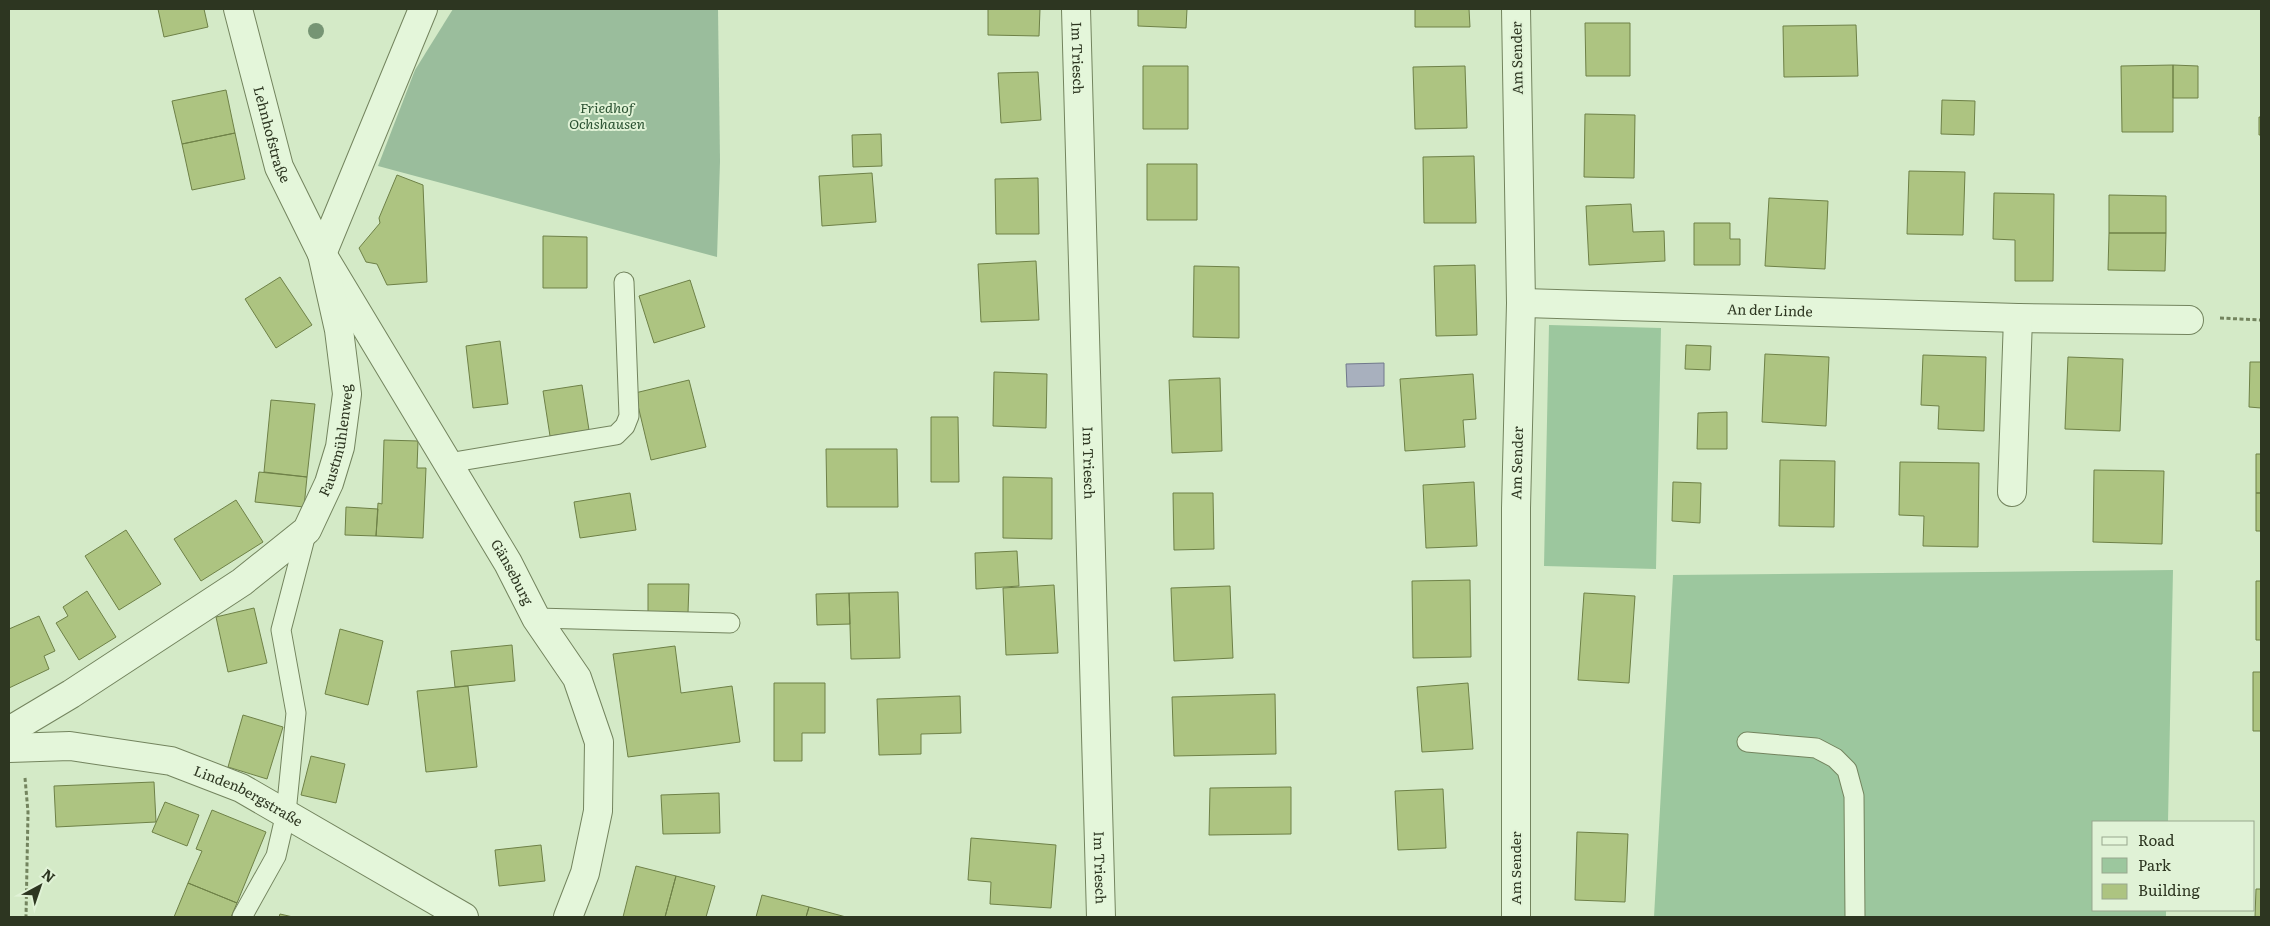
<svg xmlns="http://www.w3.org/2000/svg" width="2270" height="926" viewBox="0 0 2270 926" font-family="Literata,serif">
<style>
.green{fill:#9cc79e}
.cemetery{fill:#9abd9c}
.water{fill:#a8b0be;stroke:#70788c}
.building{fill:#adc481;stroke:#6e8147}
.lines{fill:none;stroke-linecap:round;stroke-linejoin:round}
.service-casing{stroke:#73845e;stroke-width:21}
.minor-casing{stroke:#73845e;stroke-width:30}
.path{stroke:#73845e;stroke-width:3;stroke-dasharray:4 2.5;stroke-linecap:butt}
.service{stroke:#e4f6da;stroke-width:19}
.minor{stroke:#e4f6da;stroke-width:28}
.tree{fill:#769574}
.labels{text-anchor:middle;stroke-width:4;stroke-linejoin:round;paint-order:stroke}
.street-label{font-size:14px;fill:#2d3621;stroke:#e0f2d6}
.park-label{font-size:14px;font-style:italic;fill:#295030;stroke:#e0f2d6}
</style>
<rect width="100%" height="100%" fill="#d4eac7"/>
<path class="green" d="M1549,325L1661,328L1656,569L1544,566Z
M2173,570L2168,822H2094V910H2166V917H1654L1673,575Z"/>
<path class="cemetery" d="M453,9H718L720,161L717,257L378,166L415,70Z"/>
<path class="water" d="M1384,363V386L1347,387L1346,364Z"/>
<path class="building" d="M158,9H204L208,27L164,37Z
M988,9H1040L1039,36L988,35Z
M1138,9H1187L1186,28L1138,26Z
M1415,9H1469L1470,27H1415Z
M1585,23H1630V76H1586Z
M1856,25L1858,76L1784,77L1783,26Z
M2173,65V132H2122L2121,66Z
M2173,65L2198,66V98H2173Z
M1143,66H1188V129H1143Z
M1465,66L1467,128L1415,129L1413,67Z
M1038,72L1041,120L1001,123L998,73Z
M226,90L235,133L182,144L172,101Z
M1942,100L1975,101L1974,135L1941,134Z
M1585,114L1635,115L1634,178L1584,177Z
M2259,117H2261V135H2259Z
M235,133L245,179L192,190L182,144Z
M881,134L882,166L853,167L852,135Z
M1474,156L1476,223H1424L1423,157Z
M1147,164H1197V220H1147Z
M1909,171L1965,172L1963,235L1907,234Z
M872,173L876,222L822,226L819,176Z
M397,175L423,185L427,282L387,285L377,264L366,262L359,248L380,223L379,218Z
M1038,178L1039,234H996L995,179Z
M1994,193L2054,194L2053,281H2015V240L1993,239Z
M2109,195L2166,196V233H2109Z
M1769,198L1828,201L1825,269L1765,266Z
M1631,204L1633,232L1664,231L1665,261L1589,265L1586,206Z
M1694,223H1730V239H1740V265H1694Z
M2109,233H2166L2165,271L2108,270Z
M543,236L587,237V288H543Z
M1036,261L1039,320L981,322L978,264Z
M1475,265L1477,335L1436,336L1434,266Z
M1194,266L1239,267V338L1193,337Z
M280,277L312,325L276,348L245,299Z
M690,280L705,327L654,343L639,296Z
M500,341L508,404L473,408L466,346Z
M1686,345L1711,346L1710,370L1685,369Z
M1765,354L1829,357L1826,426L1762,422Z
M1923,355L1986,357L1984,431L1938,429L1939,406L1921,405Z
M2068,357L2123,359L2120,431L2065,429Z
M2250,362H2261V408L2249,407Z
M994,372L1047,374L1046,428L993,426Z
M1473,374L1476,419L1463,420L1465,447L1405,451L1400,379Z
M1220,378L1222,451L1172,453L1169,380Z
M689,380L706,447L651,460L635,393Z
M582,385L589,430L550,436L543,391Z
M271,400L315,404L307,477L264,472Z
M1727,412V449H1697L1698,413Z
M931,417H958L959,482H931Z
M384,440L418,441L417,468H426L423,538L376,536L378,503L382,504Z
M826,449H897L898,507H827Z
M2256,454H2261V493H2256Z
M1780,460L1835,461L1834,527L1779,526Z
M1900,462L1979,463L1978,547L1923,546L1924,516L1899,515Z
M2094,470L2164,471L2162,544L2093,542Z
M259,472L307,477L304,507L255,502Z
M1003,477L1052,478V539L1003,538Z
M1474,482L1477,546L1426,548L1423,485Z
M1673,482L1701,483L1700,523L1672,521Z
M630,493L636,530L580,538L574,502Z
M1173,493H1213L1214,549L1174,550Z
M2256,493H2261V531H2256Z
M236,500L263,542L201,581L174,539Z
M346,507L378,509L376,536L345,535Z
M126,530L161,584L119,610L85,556Z
M1017,551L1019,586L976,589L975,553Z
M1470,580L1471,657L1413,658L1412,581Z
M2256,581H2261V640H2256Z
M648,584H689L688,613H648Z
M1054,585L1058,653L1006,655L1003,588Z
M1230,586L1233,658L1174,661L1171,588Z
M87,591L116,637L79,660L56,623L68,616L63,607Z
M898,592L900,658L851,659L849,593Z
M849,593L850,624L817,625L816,594Z
M1584,593L1635,596L1629,683L1578,680Z
M254,608L267,663L228,672L216,617Z
M39,616L55,651L44,656L49,669L9,688V629Z
M340,629L383,641L368,705L325,694Z
M512,645L515,681L455,687L451,651Z
M675,646L681,693L732,686L740,742L628,757L613,654Z
M2253,672H2261V731H2253Z
M774,683H825V733H802V761H774Z
M1468,683L1473,749L1422,752L1417,687Z
M468,686L477,767L426,772L417,691Z
M1275,694L1276,754L1174,756L1172,697Z
M960,696L961,733L921,734V754L879,755L877,699Z
M243,715L283,727L267,779L228,767Z
M311,756L345,764L336,803L301,795Z
M154,782L156,822L56,827L54,786Z
M1291,787V834L1209,835L1210,788Z
M1443,789L1446,848L1398,850L1395,791Z
M719,793L720,833L663,834L661,795Z
M165,802L199,815L187,846L152,832Z
M212,810L266,832L237,903L188,883L202,851L196,849Z
M1577,832L1628,834L1625,902L1575,900Z
M971,838L1056,845L1051,908L990,904L991,882L968,880Z
M541,845L545,881L499,886L495,850Z
M636,866L676,876L665,917H623Z
M676,876L715,886L706,917H665Z
M188,883L237,903L231,917H174Z
M2256,889H2261V917H2255Z
M762,895L809,907L806,917H756Z
M809,907L846,917H806Z
M280,914L293,917H279Z"/>
<g class="lines">
<g class="service-casing">
<path id="service" d="M448,463L616,435L625,426L629,416L624,282
M536,618L730,623
M1747,742L1816,748L1835,758L1847,770L1854,796L1855,917
M242,917L276,856L286,813L296,713L281,630L307,530"/>
</g>
<g class="minor-casing">
<g id="minor">
<path id="s1" d="M238,9L279,167L322,254L508,563L536,618L577,678L599,742L598,811L585,873L568,917"/>
<path id="s2" d="M1076,9L1101,917"/>
<path id="s3" d="M1521,303L2018,318L2189,320"/>
<path d="M2012,492L2018,318"/>
<path id="s4" d="M9,731L71,694L242,582L307,530L329,483L340,447L347,394L339,330L322,254L423,9"/>
<path id="s5" d="M9,748L70,746L171,761L241,788L464,917"/>
<path id="s6" d="M1516,917V508L1521,303L1516,9"/>
</g>
</g>
<path class="path" d="M2220,318L2261,320
M25,778L28,812L26,917"/>
<use href="#service" class="service"/>
<use href="#minor" class="minor"/>
</g>
<circle class="tree" cx="316" cy="31" r="8"/>
<g class="labels">
<g class="street-label">
<text dy="5" stroke="none"><textPath href="#s2" startOffset="49">Im Triesch</textPath></text>
<text transform="translate(1517 58) rotate(-91)" y="5">Am Sender</text>
<text dy="5" stroke="none"><textPath href="#s1" startOffset="130">Lehnhofstraße</textPath></text>
<text dy="5" stroke="none"><textPath href="#s3" startOffset="249">An der Linde</textPath></text>
<text dy="5" stroke="none"><textPath href="#s4" startOffset="455">Faustmühlenweg</textPath></text>
<text dy="5" stroke="none"><textPath href="#s2" startOffset="454">Im Triesch</textPath></text>
<text dy="5" stroke="none"><textPath href="#s6" startOffset="454">Am Sender</textPath></text>
<text dy="5" stroke="none"><textPath href="#s1" startOffset="631">Gänseburg</textPath></text>
<text dy="5" stroke="none"><textPath href="#s5" startOffset="248">Lindenbergstraße</textPath></text>
<text dy="5" stroke="none"><textPath href="#s2" startOffset="859">Im Triesch</textPath></text>
<text transform="translate(1516 868) rotate(-90)" y="5">Am Sender</text>
</g>
<g class="park-label">
<text x="607" y="113">Friedhof<tspan x="607" dy="16">Ochshausen</tspan></text>
</g>
</g>
<rect width="2270" height="926" fill="none" stroke="#2d3621" stroke-width="20"/>
<rect x="2092" y="821" width="162" height="90" fill="#e0f2d6" stroke="#98a78e"/>
<rect x="2102" y="837" width="25" height="8" fill="#e4f6da" stroke="#98a78e"/>
<text x="2138" y="846" font-size="15" fill="#2d3621">Road</text>
<rect x="2102" y="858" width="25" height="15" fill="#9cc79e" stroke="#98a78e"/>
<text x="2138" y="871" font-size="15" fill="#2d3621">Park</text>
<rect x="2102" y="884" width="25" height="15" fill="#adc481" stroke="#98a78e"/>
<text x="2138" y="896" font-size="15" fill="#2d3621">Building</text>
<g transform="translate(40 886) rotate(40)" stroke="#e0f2d6" stroke-width="4" paint-order="stroke">
<path d="M0-4L9 19L0 12L-9 19Z" fill="#2d3621"/>
<text y="-8" font-size="14" font-weight="bold" text-anchor="middle" fill="#2d3621">N</text>
</g>
</svg>
